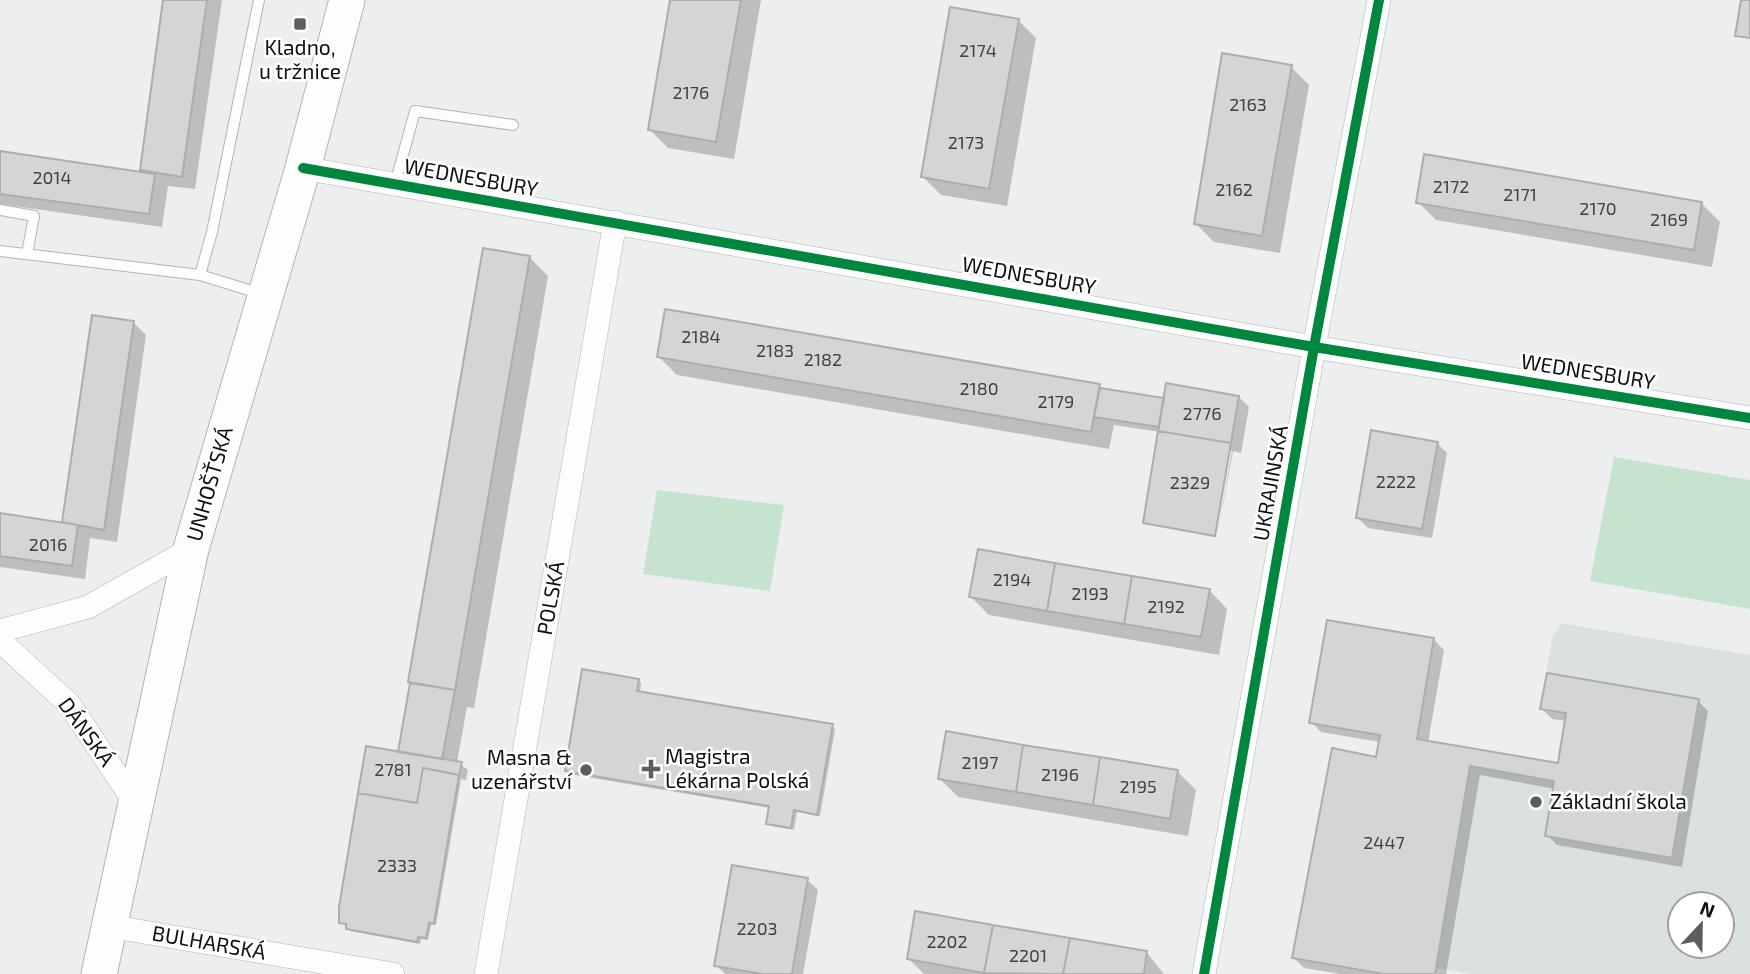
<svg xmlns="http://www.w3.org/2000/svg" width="1750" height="974" viewBox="0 0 1750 974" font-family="'Exo 2',sans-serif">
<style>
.built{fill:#dbe2dd;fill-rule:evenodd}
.green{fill:#c6e3cf}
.shadow{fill:#0003}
.building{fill:#d4d6d5;stroke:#acaead;stroke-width:2}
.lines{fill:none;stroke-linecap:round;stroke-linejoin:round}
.service-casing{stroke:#b2b4b3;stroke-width:12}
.minor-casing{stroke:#b2b4b3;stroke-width:24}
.primary-casing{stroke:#b2b4b3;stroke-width:37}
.service{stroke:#fcfdfc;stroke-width:10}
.minor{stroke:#fcfdfc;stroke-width:23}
.primary{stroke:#fcfdfc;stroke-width:35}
.cycleway-casing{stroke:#fff;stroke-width:15}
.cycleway{stroke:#00873e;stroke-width:10}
.poi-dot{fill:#5c5e5d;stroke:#fff;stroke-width:2.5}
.labels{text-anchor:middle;stroke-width:5;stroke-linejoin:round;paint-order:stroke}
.number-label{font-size:18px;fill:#404240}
.poi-label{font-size:21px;fill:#0e100f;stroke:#fff;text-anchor:start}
.street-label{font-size:21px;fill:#0e100f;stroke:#fff}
</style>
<rect width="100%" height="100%" fill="#edefee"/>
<path class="built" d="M1327,620L1434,638L1418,739L1557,763L1566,713L1540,709L1552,639L1561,623L1750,655V974H1471L1436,968L1384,974L1292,958L1332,748L1376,756L1380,735L1309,723ZM1680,904H1722V946H1680Z"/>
<path class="green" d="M1614,457L1750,480V609L1590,581Z
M657,490L784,505L770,591L643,574Z"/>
<path class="shadow" d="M165,0H222L195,189L168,186L162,227L0,204V152L141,172Z
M671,0H761L734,159L668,148L649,129Z
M1018,20L1036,38L1007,206L941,195L923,177Z
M1291,67L1309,85L1280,253L1214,242L1195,223Z
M1418,202L1702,204L1720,222L1712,267L1436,220Z
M530,258L548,276L474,708L467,707L457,762L468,770L466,780L461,779L436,925H431L428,940L421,939L420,944L350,931L341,922L400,753L410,682Z
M93,317L133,322L146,335L117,542L90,538L85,579L0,567V515L64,524Z
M659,357L1099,385L1105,391L1163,400L1239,397L1249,407L1241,453L1233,451L1217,538L1232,451H1228L1213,537L1145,522L1160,432L1114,425L1109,449L677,375Z
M1437,443L1447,453L1432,538L1368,528L1358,518Z
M1209,590L1227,609L1219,655L989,615L971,597Z
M1434,640L1444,650L1428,743L1559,765L1567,721L1552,719L1542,709L1698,701L1708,711L1682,867L1557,845L1547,835L1555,789L1480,775L1446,974H1340L1304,968L1294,958L1378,759L1380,742L1321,732L1311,722Z
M638,681L641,683L640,693L832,726L835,729L820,816L797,812L794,830L771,826L768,823L770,808L569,774L566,771Z
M1178,772L1196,790L1188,836L958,797L940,779Z
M807,880L818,890L803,974H725L716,965Z
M1147,953L1164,974H924L909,959Z"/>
<path class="building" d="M163,0H207L182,177L140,170Z
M670,0H741L716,142L648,130Z
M1741,0H1750V38L1735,36Z
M950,7L1019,19L989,189L921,177Z
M1222,53L1292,65L1262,236L1194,224Z
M0,151L155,174L149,214L0,194Z
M1424,154L1702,202L1694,250L1416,203Z
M483,248L530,256L455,690L408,682Z
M665,309L1100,384L1091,432L657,357Z
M92,315L134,321L104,530L62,522Z
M1166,383L1239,396L1231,443L1158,431Z
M1100,388L1164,398L1159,427L1094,417Z
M1371,430L1438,442L1422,529L1356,518Z
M1158,431L1231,443L1215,536L1143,523Z
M0,513L78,525L72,566L0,556Z
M978,549L1055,563L1047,611L969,597Z
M1055,563L1132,576L1124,624L1047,611Z
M1132,576L1210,589L1201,637L1124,624Z
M1327,620L1434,638L1417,739L1558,763L1566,713L1540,709L1547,673L1699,699L1672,858L1545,836L1554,781L1470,766L1435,974H1384L1292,958L1332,748L1376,757L1380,735L1309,723Z
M582,669L639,679L637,691L833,724L817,815L794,810L791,828L766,824L769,806L565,771Z
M410,683L455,690L442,759L398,752Z
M946,731L1023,745L1016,792L938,779Z
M1023,745L1100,757L1093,805L1016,792Z
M366,746L462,762L459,775L423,768L417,803L358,793Z
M1100,757L1178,770L1170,819L1093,805Z
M423,768L459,775L434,923H429L426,938L418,937L417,942L346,929V924L339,923V907L358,793L417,803Z
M732,865L808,878L792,974H763L714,966Z
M915,911L993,925L984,973L907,959Z
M993,925L1070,938L1063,974L984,973Z
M1070,938L1147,951L1144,974H1063Z"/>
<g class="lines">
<g class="service-casing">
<path id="service" d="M395,184L415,111L513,125
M0,210L34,216L27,254
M0,251L200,275L262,294
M200,275L212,232L259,0"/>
</g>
<g class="minor-casing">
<path id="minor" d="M303,168L1314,347L1750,418
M0,631L88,607L191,549
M0,641L69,704L134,801
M108,926L393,974
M486,974L615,222
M1204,974L1314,347L1379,0"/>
</g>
<g class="primary-casing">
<path id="primary" d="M99,974L191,549L303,168L347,0"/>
</g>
<use href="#service" class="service"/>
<use href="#minor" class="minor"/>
<use href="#primary" class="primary"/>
<g class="cycleway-casing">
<path id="cycleway" d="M303,168L1314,347L1750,418
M1204,974L1314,347L1379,0"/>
</g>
<use href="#cycleway" class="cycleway"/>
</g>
<g class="poi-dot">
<rect x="293" y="17" width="14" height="14" rx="3.5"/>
<path d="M647.5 758.5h7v7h7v7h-7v7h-7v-7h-7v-7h7z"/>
<circle cx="586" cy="770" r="7"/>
<circle cx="1536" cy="802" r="7"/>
</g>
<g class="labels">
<g class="number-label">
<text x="978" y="57">2174</text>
<text x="691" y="99">2176</text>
<text x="1248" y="111">2163</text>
<text x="966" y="149">2173</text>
<text x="52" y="184">2014</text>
<text x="1451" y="193">2172</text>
<text x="1234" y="196">2162</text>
<text x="1520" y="201">2171</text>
<text x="1598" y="215">2170</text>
<text x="1669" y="226">2169</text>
<text x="701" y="343">2184</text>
<text x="775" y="357">2183</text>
<text x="823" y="366">2182</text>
<text x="979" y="395">2180</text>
<text x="1056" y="408">2179</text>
<text x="1202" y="420">2776</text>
<text x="1396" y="488">2222</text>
<text x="1190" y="489">2329</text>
<text x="48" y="551">2016</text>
<text x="1012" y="586">2194</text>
<text x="1090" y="600">2193</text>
<text x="1166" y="613">2192</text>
<text x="980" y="769">2197</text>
<text x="393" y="776">2781</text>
<text x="1060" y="781">2196</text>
<text x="1138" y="793">2195</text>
<text x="1384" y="849">2447</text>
<text x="397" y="872">2333</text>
<text x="757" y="935">2203</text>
<text x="947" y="948">2202</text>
<text x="1028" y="962">2201</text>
</g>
<g class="poi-label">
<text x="300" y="55" text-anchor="middle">Kladno,<tspan x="300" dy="24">u tržnice</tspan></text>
<text x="665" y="764">Magistra<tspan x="665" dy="24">Lékárna Polská</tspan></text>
<text x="572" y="765" text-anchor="end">Masna &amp;<tspan x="572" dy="24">uzenářství</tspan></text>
<text x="1550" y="809">Základní škola</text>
</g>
<g class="street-label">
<text transform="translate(471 178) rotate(10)" y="7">WEDNESBURY</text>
<text transform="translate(1029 276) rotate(10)" y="7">WEDNESBURY</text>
<text transform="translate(1588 372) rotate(9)" y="7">WEDNESBURY</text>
<text transform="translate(1271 483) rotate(-80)" y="7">UKRAJINSKÁ</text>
<text transform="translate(210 484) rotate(-74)" y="7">UNHOŠŤSKÁ</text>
<text transform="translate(551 598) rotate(-80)" y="7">POLSKÁ</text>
<text transform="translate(86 732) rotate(54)" y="7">DÁNSKÁ</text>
<text transform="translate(209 943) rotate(10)" y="7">BULHARSKÁ</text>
</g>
</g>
<g transform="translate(1701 925) rotate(22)"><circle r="33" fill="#ffffff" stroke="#9f9f9f" stroke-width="2"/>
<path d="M0-5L12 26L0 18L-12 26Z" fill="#5c5e5d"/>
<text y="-10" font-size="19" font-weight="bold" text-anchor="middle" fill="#0e100f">N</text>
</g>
</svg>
